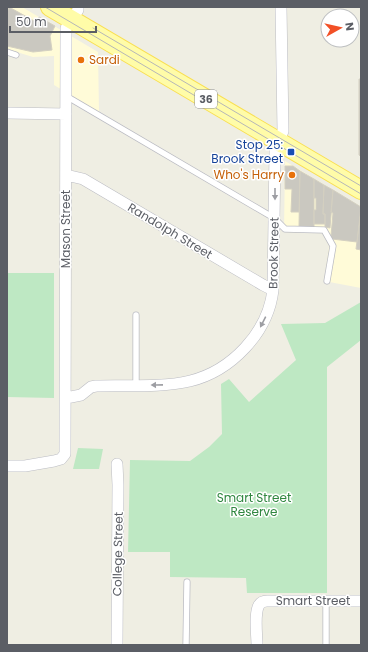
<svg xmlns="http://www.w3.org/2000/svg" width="368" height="652" viewBox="0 0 368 652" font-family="Poppins,sans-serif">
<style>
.commercial{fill:#fffbd8}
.green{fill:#bee8c3}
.building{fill:#cac8c0;stroke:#d4d0c1}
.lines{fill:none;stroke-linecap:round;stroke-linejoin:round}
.lane-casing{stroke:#bbbcc3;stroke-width:7}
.street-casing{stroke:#bbbcc3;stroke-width:12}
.primary-casing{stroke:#f9df52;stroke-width:20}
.lane{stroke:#fff;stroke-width:5.5}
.street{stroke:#fff;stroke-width:11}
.primary{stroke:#fffca8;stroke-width:18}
.tram{stroke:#b6b7b8;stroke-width:1}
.oneway{fill:#9d9ea3}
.food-dot{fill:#e8710a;stroke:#fff;stroke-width:1.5}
.transit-dot{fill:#1a4fb4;stroke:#fff;stroke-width:1.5}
.labels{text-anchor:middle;stroke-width:3;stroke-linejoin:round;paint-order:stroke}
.shield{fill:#fff;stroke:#8c8e93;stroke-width:1}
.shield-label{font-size:11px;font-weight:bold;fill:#5b5e65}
.food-label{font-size:12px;fill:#c56008;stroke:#fff;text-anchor:start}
.transit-label{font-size:12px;fill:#164399;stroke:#fff;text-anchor:end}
.street-label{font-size:12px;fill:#5b5e65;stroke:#fff}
.park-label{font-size:12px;fill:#308740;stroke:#fff}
</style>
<rect width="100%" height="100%" fill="#efeee3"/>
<path class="commercial" d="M7,7H22L98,52L99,112L54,85V56L33,57L7,49Z
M285,161L361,207V288L324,281L329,246L322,233L284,232Z"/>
<path class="green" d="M7,273H54V398L7,397Z
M361,302V340L327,367V593H247L246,578L170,577V552H128L130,460L190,461L209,447L222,434L221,384L229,379L249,402L296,360L281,324L325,323Z
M78,448L103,449L99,469H73Z"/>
<path class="building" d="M9,7L36,22L39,17L55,26L50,36L52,50L33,52L7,46V13Z
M359,79H361V157L359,155Z
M285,166H293L300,171L299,212H291L292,189H285Z
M300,171L314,179V227H299Z
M314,179L324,185L323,214H325V224H314V210H316V198H314Z
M324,185L333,190L330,228L325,227V214H323Z
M333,190L361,207L357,242L332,239L331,236L333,213L331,212Z
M361,211V250L356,249Z"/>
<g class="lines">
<g class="lane-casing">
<path id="lane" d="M7,52L16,55
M66,96L274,218L285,229L324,230L333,246L327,281
M136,315V385
M186,645L187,582
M326,645V601"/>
</g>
<g class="street-casing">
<path id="street" d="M7,113L66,114
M66,175L83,179L263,285L273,290
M66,398L81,395L91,387L96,386C125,385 161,388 190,381C231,371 268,333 273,290L275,152L283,131L281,7
M117,464L118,485L117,645
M7,466H25L54,461L61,459L65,454L66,28L78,10V7
M257,645C257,636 254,613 259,605C261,602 264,601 267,601H361"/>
</g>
<g class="primary-casing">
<path id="primary" d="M50,7L361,190"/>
</g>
<use href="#lane" class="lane"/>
<use href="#street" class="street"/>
<use href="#primary" class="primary"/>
<path class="tram" d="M45,7L361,194
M93,28L361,186"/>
</g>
<defs><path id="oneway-solid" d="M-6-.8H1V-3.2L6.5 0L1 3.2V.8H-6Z"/></defs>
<g class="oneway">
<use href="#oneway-solid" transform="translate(275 194) rotate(90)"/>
<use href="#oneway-solid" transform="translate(263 322) rotate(117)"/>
<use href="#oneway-solid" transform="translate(157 385) rotate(179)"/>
</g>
<g class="food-dot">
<circle cx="81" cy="60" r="4"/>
<circle cx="292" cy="175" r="4"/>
</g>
<rect class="transit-dot" x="287" y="148" width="8" height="8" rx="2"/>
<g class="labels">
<rect class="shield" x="195" y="90" width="22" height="18" rx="3"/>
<g class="shield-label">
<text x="206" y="103">36</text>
</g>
<g class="food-label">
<text x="89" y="64">Sardi</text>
<text x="284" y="179" text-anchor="end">Who's Harry</text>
</g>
<g class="transit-label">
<text x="283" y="149">Stop 25:<tspan x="283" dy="14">Brook Street</tspan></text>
</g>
<g class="street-label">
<text transform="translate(66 229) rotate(-90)" y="4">Mason Street</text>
<text transform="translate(170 231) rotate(31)" y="4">Randolph Street</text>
<text transform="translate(274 253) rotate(-89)" y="4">Brook Street</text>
<text transform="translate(118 554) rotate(-89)" y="4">College Street</text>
<text x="313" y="605">Smart Street</text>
</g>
<g class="park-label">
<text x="254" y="502">Smart Street<tspan x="254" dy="14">Reserve</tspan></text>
</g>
</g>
<rect width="368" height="652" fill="none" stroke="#5b5e65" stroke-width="16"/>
<g transform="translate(340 28) rotate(82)"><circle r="19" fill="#ffffff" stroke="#bdbfc1"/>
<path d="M0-3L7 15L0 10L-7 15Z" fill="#f25026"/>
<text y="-6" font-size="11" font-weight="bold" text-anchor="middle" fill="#5b5e65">N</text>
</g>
<path d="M10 26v6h86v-6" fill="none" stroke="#5b5e65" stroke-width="2"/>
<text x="16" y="26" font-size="12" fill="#5b5e65" stroke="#ffffff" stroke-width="3" paint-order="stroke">50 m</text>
</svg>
